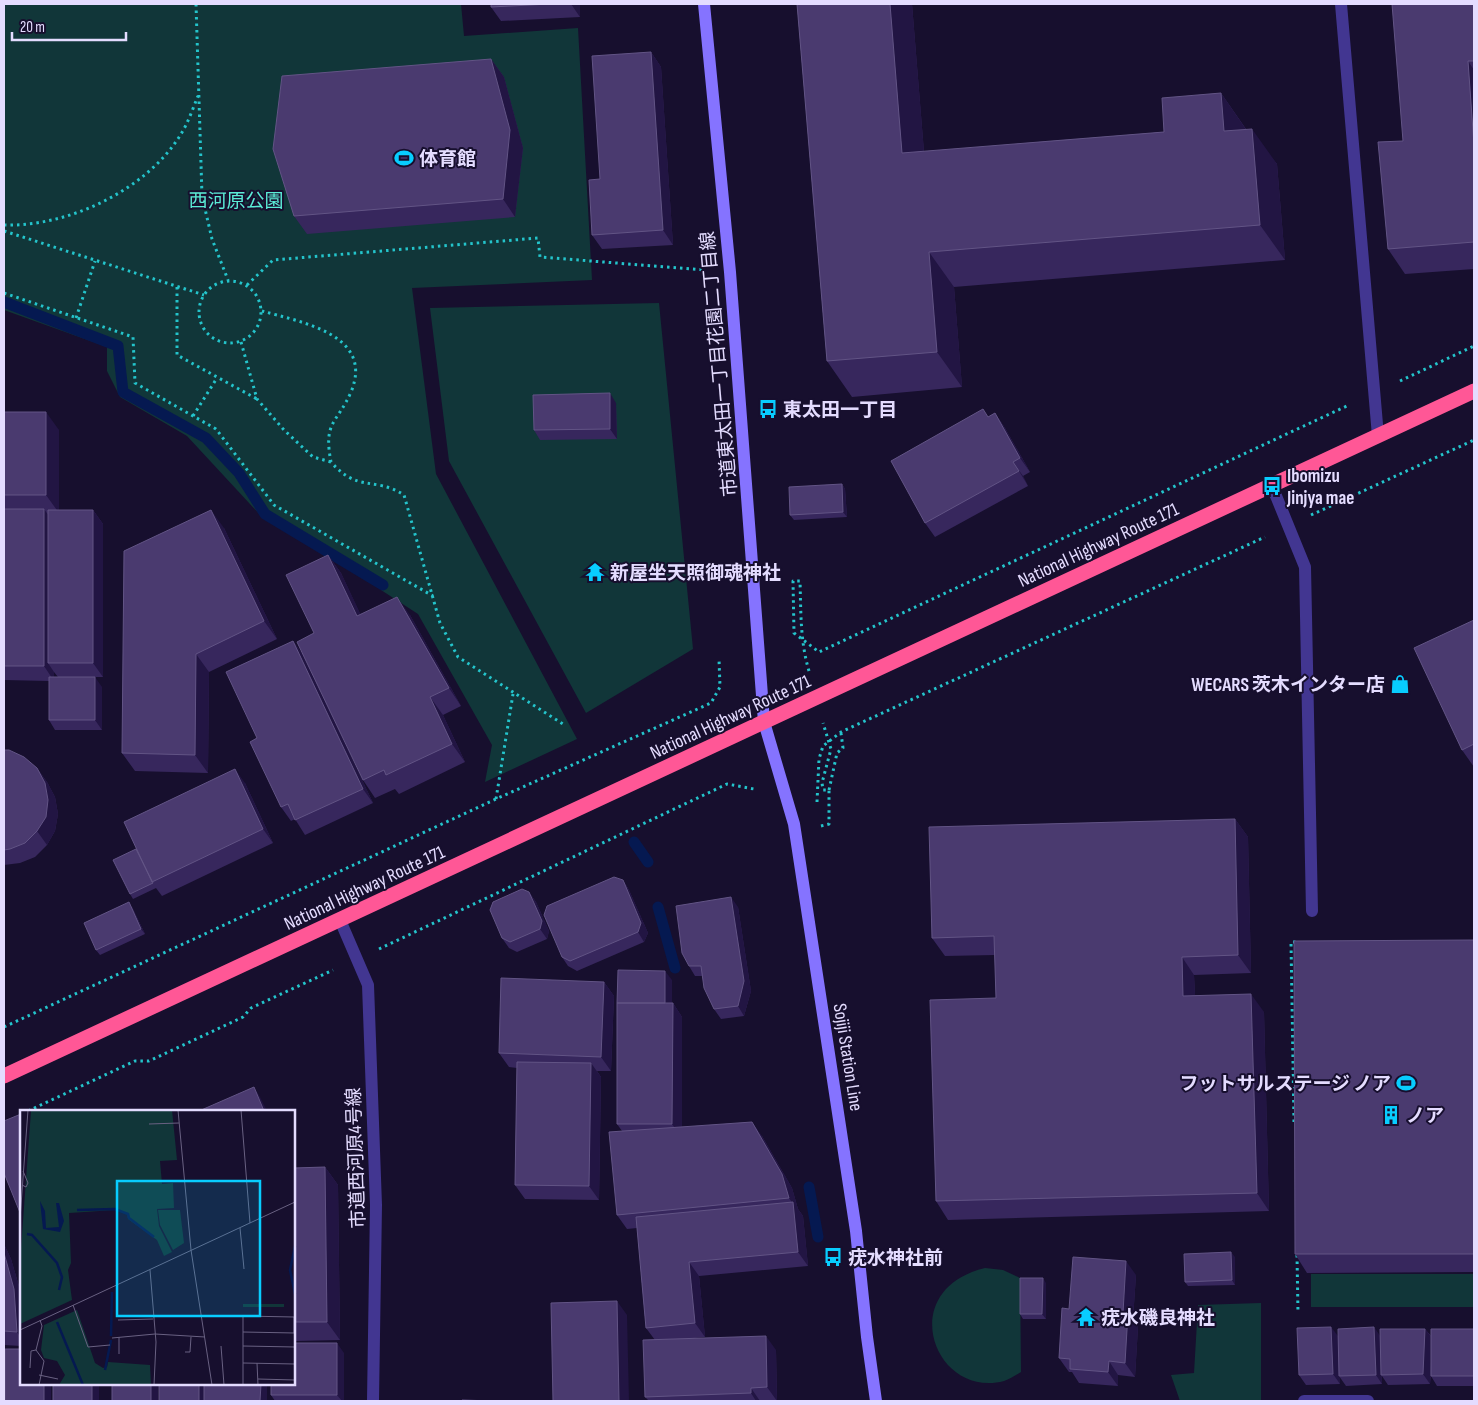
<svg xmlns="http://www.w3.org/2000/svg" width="1478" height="1405" viewBox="0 0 1478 1405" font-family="'Sofia Sans Condensed','Noto Sans JP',sans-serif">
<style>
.green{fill:#113639}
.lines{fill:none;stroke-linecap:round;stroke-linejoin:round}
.stream{stroke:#051951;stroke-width:11}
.path{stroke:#24c4cb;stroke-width:3;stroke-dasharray:2.5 4;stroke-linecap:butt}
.street{stroke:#423691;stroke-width:12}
.secondary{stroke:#8573ff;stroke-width:12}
.highway{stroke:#ff5796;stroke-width:15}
.wall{fill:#37275d}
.shaded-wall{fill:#221543}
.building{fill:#4a3a6f;stroke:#625485}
.labels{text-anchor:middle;stroke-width:4;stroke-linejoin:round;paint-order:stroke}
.poi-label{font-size:19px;font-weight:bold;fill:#e4dcff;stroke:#170f2e;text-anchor:start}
.park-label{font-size:19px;fill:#5becd7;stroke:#170f2e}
.street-label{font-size:19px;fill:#e4dcff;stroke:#170f2e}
.inset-river{fill:none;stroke:#051951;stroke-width:2.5}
.inset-road{fill:none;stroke:#696182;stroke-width:1}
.view{fill:#08cdff;fill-opacity:0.15;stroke:#08cdff;stroke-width:2.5}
.inset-edge{fill:none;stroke:#e4dcff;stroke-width:2.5}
</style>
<rect width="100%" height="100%" fill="#170f2e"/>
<path class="green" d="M4,4H461L464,36L578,28L592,280L412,288L436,474L577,739L485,782L492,745L418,614L381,590L386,583L262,517L187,436L120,397L107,371V347L4,310Z
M659,303L693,649L586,713L449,461L430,308Z
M985,1268L1003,1270L1020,1278L1021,1372C1016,1375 1010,1379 1004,1381C934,1399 894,1290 985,1268Z
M1311,1274H1474V1307H1311Z
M1261,1303V1401H1180L1171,1375L1194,1373L1198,1305Z"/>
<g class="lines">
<path class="stream" d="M4,302L118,346L123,392L206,438L239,473L265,514L383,585
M634,842L648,862
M658,907L675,968
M809,1187L818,1237"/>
<path class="path" d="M196,4L202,196L212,239L228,280
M4,225C68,227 147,190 181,134C188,123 193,108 198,96
M4,231L204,295
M199 312a31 31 0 1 1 62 0a31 31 0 1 1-62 0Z
M247,285L273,260L538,238L540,257L705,270
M177,287V355L257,399
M4,293L133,337L135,383L216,429L274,505L433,596
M262,311C300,322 375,334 351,392C337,424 323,421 331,462C358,493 374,476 404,495L440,623L458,657L563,724
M76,318L95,261
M241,342L257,399L284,430L313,457L331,462
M1400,381L1474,346
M193,416L217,378
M1311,515L1474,440
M809,671C800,641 801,612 800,581H793L794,633L819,652L1349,405
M829,790L837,753L843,748L841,733
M496,799L513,694
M817,802L819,759L823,746L841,732L1265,537
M821,826L829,824V790H823L822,783L831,749L823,723
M379,949L727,784L754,789
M4,1027L496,799L711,703L720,687L719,659
M28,1111L135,1061H149L243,1017L251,1008L333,970
M1294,1122L1291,942H1298
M1297,1255L1298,1313"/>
<path class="street" d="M1341,4L1378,436
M1272,486L1305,567L1312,911
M340,920L368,985L376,1205L373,1401
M1304,1401H1368"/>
<path class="secondary" d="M704,4L730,272L764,722L794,824L856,1231L867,1337L876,1401"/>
<path class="highway" d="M4,1076L1474,391"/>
</g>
<path class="wall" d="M491,4H580V17L501,21L491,7Z
M797,4H912L924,152L1164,132L1221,93L1246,129L1277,164L1285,260L954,287L962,387L852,397L827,361Z
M1474,4V269L1405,274L1388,249L1403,141Z
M651,52L661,67L673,245L602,249L592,235Z
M491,59L504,77L523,148L515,217L307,234L294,216Z
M616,403L617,439L540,440L534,430Z
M4,412L59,430V510H93L103,524V677H58L54,672V677L102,687V730H55L49,720V681L4,680Z
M995,413L1005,428L1030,472L1023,476L1028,486L935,537L925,523L989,417Z
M842,484L845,489L847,517L794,520L790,515Z
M224,528L277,639L209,672L208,773L135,771L122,753Z
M328,555L341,573L360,614L410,615L461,706L443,715L465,762L399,794L395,789L375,798L363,780L314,633Z
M1474,620V767L1462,750Z
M293,641L303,655L373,803L305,835L295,819L291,821L281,807L257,738Z
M4,750L37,768L47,782L55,797L58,814L55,831L47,845L35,857L20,863L4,865Z
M245,783L273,843L162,896L156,888L133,899L130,894L136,849Z
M1235,819L1248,837L1251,973L1194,975L1195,995L1264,1012L1269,1211L948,1220L936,1201L996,998L995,955L945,956L932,938Z
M623,880L629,890L648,933L644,942L577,971L568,966L562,957Z
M529,892L536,902L549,931L547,939L517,952L509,948L502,938Z
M132,907L145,934L100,955L96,950Z
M738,907L751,991L744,1016L721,1019L714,1009L702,976H695L689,966Z
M1474,940V1272L1307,1273L1295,1254Z
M672,980V1003H673L682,1017V1127L762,1136L792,1188L798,1209L803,1216L808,1266L699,1276L705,1337L685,1339L776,1350L777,1401H649L645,1397L655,1340L646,1328L637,1228L627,1229L617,1215L622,1131L617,1124Z
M604,982L614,996L611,1071H597L601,1077L599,1200L525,1199L515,1185L517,1068L509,1067L499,1053Z
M325,1167L338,1185L340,1340L294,1341V1168Z
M4,1244L11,1259L21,1293V1346L4,1345Z
M1235,1257V1285L1188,1286L1185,1282Z
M1136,1275L1133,1319L1138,1327L1135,1377L1118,1375V1386L1079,1383L1072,1372H1069L1059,1358L1069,1309Z
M1046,1283V1319H1023L1020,1314Z
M1425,1329L1431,1336L1474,1329V1386H1437L1431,1376V1372L1430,1384L1388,1385L1382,1376V1384L1346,1386L1339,1376L1340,1384L1306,1385L1299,1375L1338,1336H1380Z
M344,1353V1401H275L271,1395Z"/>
<path class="shaded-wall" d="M571,4H580V17Z
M890,4H912L927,189L902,153Z
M651,52L661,67L673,245L663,230Z
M491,59L504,77L523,148L515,217L503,199Z
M1468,61L1474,70V145Z
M1221,93L1245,128L1249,167L1224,131Z
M1252,129L1277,164L1285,260L1260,225Z
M929,252L954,287L962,387L937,352Z
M610,393L616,403L617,439L610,429Z
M46,412L59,430V513L46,495Z
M995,413L1005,428L1030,472L1020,458Z
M1013,462L1023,476L1028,486L1019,471Z
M842,484L845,489L847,517L843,512Z
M44,509L54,523L48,663L54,672V681L44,666Z
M93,510L103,524V677L93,663Z
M211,510L224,528L277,639L264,621Z
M328,555L341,573L370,634L357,616Z
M397,597L410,615L461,706L449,688Z
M293,641L303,655L373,803L363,789Z
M196,654L209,672L208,773L195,755Z
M95,677L102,687V730L95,720Z
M430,697L443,715L465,762L452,744Z
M37,768L47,782L55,797L58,814L55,831L47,845L37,831Z
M235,769L245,783L273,843L263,829Z
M1235,819L1248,837L1251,973L1238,955Z
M623,880L629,890L648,933L644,942L638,932Z
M529,892L536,902L549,931L547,939L540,929Z
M731,897L738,907L751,991L744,1016L738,1006Z
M129,902L132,907L145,934L141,929Z
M1182,957L1194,975L1196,1014L1183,996Z
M665,971L672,980V1016L665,1006Z
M604,982L614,996L611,1071L601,1057Z
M1251,994L1264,1012L1269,1211L1257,1193Z
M673,1003L682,1017V1138L672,1124Z
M591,1063L601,1077L599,1200L589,1186Z
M254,1087L260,1097L267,1111H264Z
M752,1122L762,1136L792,1188L798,1209L803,1216L808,1266L798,1252L793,1204L789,1198Z
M325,1167L338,1185L340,1340L327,1322Z
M4,1244L11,1259L21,1293V1338L17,1332L4,1253Z
M1231,1252L1235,1257V1285L1232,1280Z
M1126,1261L1136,1275L1133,1319L1138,1327L1135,1377L1125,1363L1123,1313Z
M689,1262L699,1276L705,1337L695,1323Z
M1043,1278L1046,1283V1319L1042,1314Z
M617,1301L627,1315L629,1401H619Z
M1331,1327L1338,1336L1340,1384L1333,1374Z
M1374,1327L1381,1337L1382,1384L1376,1375Z
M1425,1329L1432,1338L1430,1384L1423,1374Z
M766,1336L776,1350L777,1401L767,1387Z
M337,1343L344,1353V1401H342L337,1395Z
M4,1358L7,1362V1401H4Z
M1109,1361L1118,1375V1386L1108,1372Z
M44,1384H51V1401H44Z
M92,1384H99V1401H92Z
M151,1384H158V1401H151Z
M199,1384H205V1401H199Z
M261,1384H267V1401H260Z
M751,1388L760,1401H756L751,1393Z"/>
<path class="building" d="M491,4H550L491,7Z
M797,4H890L902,153L1164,132L1162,98L1221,93L1224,131L1252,129L1260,225L929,252L937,352L827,361Z
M1392,4H1474V61H1468L1474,145V242L1388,249L1378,142L1403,141Z
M651,52L663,230L592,235L589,180L600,179L592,56Z
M491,59L510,130L503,199L294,216L273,149L282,76Z
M610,393V429L534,430L533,395Z
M983,409L988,417L995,413L1020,458L1013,462L1019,471L925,523L891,461Z
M4,412H46V495H4Z
M842,484L843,512L790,515L789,487Z
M4,509H44V666H4Z
M48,510H93V663H48Z
M211,510L264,621L196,654L195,755L122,753L124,551Z
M328,555L357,616L397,597L449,688L430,697L452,744L386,775L384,770L363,780L297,642L314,633L286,575Z
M1474,620V744L1462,750L1414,648Z
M293,641L363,789L295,820L288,804L281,807L250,742L257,738L226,672Z
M49,677H95V720H49Z
M4,750H9L24,757L37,768L45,783L48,800L46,817L37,831L25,843L10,849L4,850Z
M235,769L263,829L152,882L124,822Z
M1235,819L1238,955L1182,957L1183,996L1251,994L1257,1193L936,1201L930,1000L996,998L994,936L932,938L929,827Z
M136,849L153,883L130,894L113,860Z
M614,877L623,880L641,923L638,932L570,961L562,957L544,915L547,906Z
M522,889L529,892L542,921L540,929L510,942L502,938L490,910L493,902Z
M731,897L744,981L738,1006L714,1009L704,988L701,966H689L682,953L676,906Z
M129,902L141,929L96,950L84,923Z
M1474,940V1254H1295L1294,941Z
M618,970L665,971V1003H617Z
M501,978L604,982L601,1057L499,1053Z
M617,1003H673L672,1124H617Z
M517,1062L591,1063L589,1186L515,1185Z
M254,1087L264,1111H199Z
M21,1114V1215L4,1173V1121Z
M752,1122L782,1174L789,1198L617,1215L609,1132Z
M325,1167L327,1322H294V1168Z
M793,1202L798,1252L689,1262L695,1323L646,1328L636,1217Z
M1231,1252L1232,1280L1185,1282L1184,1254Z
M4,1253L14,1289L17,1332L4,1331Z
M1073,1257L1126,1261L1123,1313H1128L1125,1363L1109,1361L1108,1372L1070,1369V1359L1059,1358L1062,1308L1069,1309Z
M1020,1278H1043L1042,1314H1020Z
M617,1301L619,1401H553L551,1303Z
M1331,1327L1333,1374L1299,1375L1297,1328Z
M1374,1327L1376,1375L1339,1376L1338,1329Z
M1380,1329H1425L1423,1374L1381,1375Z
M1431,1329H1474V1376H1431Z
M766,1336L767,1387L751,1388V1393L645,1397L643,1340Z
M294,1343H337V1395H271V1384H294Z
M5,1349H21V1384H44V1401H5Z
M53,1384H92V1401H53Z
M112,1384H151V1401H112Z
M159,1384H199V1401H159Z
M204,1384H261L260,1401H204Z
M462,1400L492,1401H462Z"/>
<defs>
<g id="stadium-bare" transform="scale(1.5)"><path d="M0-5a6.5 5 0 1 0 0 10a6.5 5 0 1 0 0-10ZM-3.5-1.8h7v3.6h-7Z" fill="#08cdff" stroke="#170f2e" stroke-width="2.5" paint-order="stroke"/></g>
<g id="bus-bare" transform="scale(1.5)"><path d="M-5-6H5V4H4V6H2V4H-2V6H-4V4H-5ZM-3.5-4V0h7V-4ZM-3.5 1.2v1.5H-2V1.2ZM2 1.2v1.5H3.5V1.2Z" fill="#08cdff" stroke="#170f2e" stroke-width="2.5" paint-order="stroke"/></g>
<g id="temple-bare" transform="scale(1.5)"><path d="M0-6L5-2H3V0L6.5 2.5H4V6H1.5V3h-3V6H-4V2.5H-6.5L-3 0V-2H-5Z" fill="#08cdff" stroke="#170f2e" stroke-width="2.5" paint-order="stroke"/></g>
<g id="shop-bare" transform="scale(1.5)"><path d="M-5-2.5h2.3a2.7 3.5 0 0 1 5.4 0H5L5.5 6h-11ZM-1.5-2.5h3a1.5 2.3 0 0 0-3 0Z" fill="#08cdff" stroke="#170f2e" stroke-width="2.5" paint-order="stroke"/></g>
<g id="building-bare" transform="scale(1.5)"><path d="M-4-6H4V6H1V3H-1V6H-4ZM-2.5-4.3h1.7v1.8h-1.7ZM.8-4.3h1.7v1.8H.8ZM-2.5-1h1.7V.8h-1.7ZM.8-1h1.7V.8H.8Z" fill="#08cdff" stroke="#170f2e" stroke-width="2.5" paint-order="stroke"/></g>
</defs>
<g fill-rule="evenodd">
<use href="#stadium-bare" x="404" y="158"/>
<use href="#bus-bare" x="768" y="409"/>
<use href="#bus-bare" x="1272" y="486"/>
<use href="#temple-bare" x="595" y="572"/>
<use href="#shop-bare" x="1400" y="684"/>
<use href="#stadium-bare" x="1406" y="1083"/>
<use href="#building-bare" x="1391" y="1115"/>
<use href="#bus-bare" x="833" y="1257"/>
<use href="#temple-bare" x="1086" y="1317"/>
</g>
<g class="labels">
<g class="poi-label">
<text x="419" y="165">体育館</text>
<text x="783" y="416">東太田一丁目</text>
<text x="1287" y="482">Ibomizu<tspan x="1287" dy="22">Jinjya mae</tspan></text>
<text x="610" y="579">新屋坐天照御魂神社</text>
<text x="1385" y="691" text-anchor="end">WECARS 茨木インター店</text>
<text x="1391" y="1090" text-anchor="end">フットサルステージ ノア</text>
<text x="1406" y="1122">ノア</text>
<text x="848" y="1264">疣水神社前</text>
<text x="1101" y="1324">疣水磯良神社</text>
</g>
<g class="park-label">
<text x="236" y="207">西河原公園</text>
</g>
<g class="street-label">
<text transform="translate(718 364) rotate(-95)" y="7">市道東太田一丁目花園二丁目線</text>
<text transform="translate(1098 544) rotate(-25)" y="7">National Highway Route 171</text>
<text transform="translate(730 716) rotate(-25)" y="7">National Highway Route 171</text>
<text transform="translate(364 887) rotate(-25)" y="7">National Highway Route 171</text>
<text transform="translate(849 1057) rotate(81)" y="7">Sojiji Station Line</text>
<text transform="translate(355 1158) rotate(-92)" y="7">市道西河原4号線</text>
</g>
</g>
<g transform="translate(20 1110)">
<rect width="275" height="275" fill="#170f2e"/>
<path d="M28,0H152L157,50L140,51L142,74L153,73L154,98L137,99L139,116L152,142L144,146L137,130L108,109L107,104L95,100L49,103L51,153L48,160L52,190L0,214V152L11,1ZM138,100H160L164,133L153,140L140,115ZM223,194H264V197H223ZM57,200L75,253L83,258L87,257L88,252L130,255L131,275H39L45,265L37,251L24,248L21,240L24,215Z" fill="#113639"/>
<path d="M20,91L25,101L26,118L39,117L36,93H39L44,111L40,122L23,119Z" fill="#051951"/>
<path class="inset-river" d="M57,100L95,99L108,104L109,108L134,127M7,124L12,125L37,153L42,167L39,180M275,136L270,160L275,184M37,212L63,275M91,226L92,182M85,260L91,230"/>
<path class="inset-road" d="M158,0L171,140M221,0L230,113M129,14L159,13M2,75L6,77L8,73L3,61M0,109L8,0M220,118L224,159M171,140L192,275M130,160L136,232L134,275M53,195L68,237L90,235M98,210L133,209M0,220L275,92M223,222V206L274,207V223M99,227V244M92,228L135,224L185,227M201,236L204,275M223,236L275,237M16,240L22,216L20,210M165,242H170L171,227M223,253L275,254M237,253L238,275M10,258L11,241L16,240L24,251L19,275M19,265L38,269M238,269L275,270M223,275V222L275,223"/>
<path class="view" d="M97,71H240V206H97Z"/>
<rect width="275" height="275" class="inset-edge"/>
</g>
<rect width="1478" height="1405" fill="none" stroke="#e4dcff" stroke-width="10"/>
<path d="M12 32v8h114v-8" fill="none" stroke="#e4dcff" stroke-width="2.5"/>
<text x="20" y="32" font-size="15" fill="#e4dcff" stroke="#170f2e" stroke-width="4" paint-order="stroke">20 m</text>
</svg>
